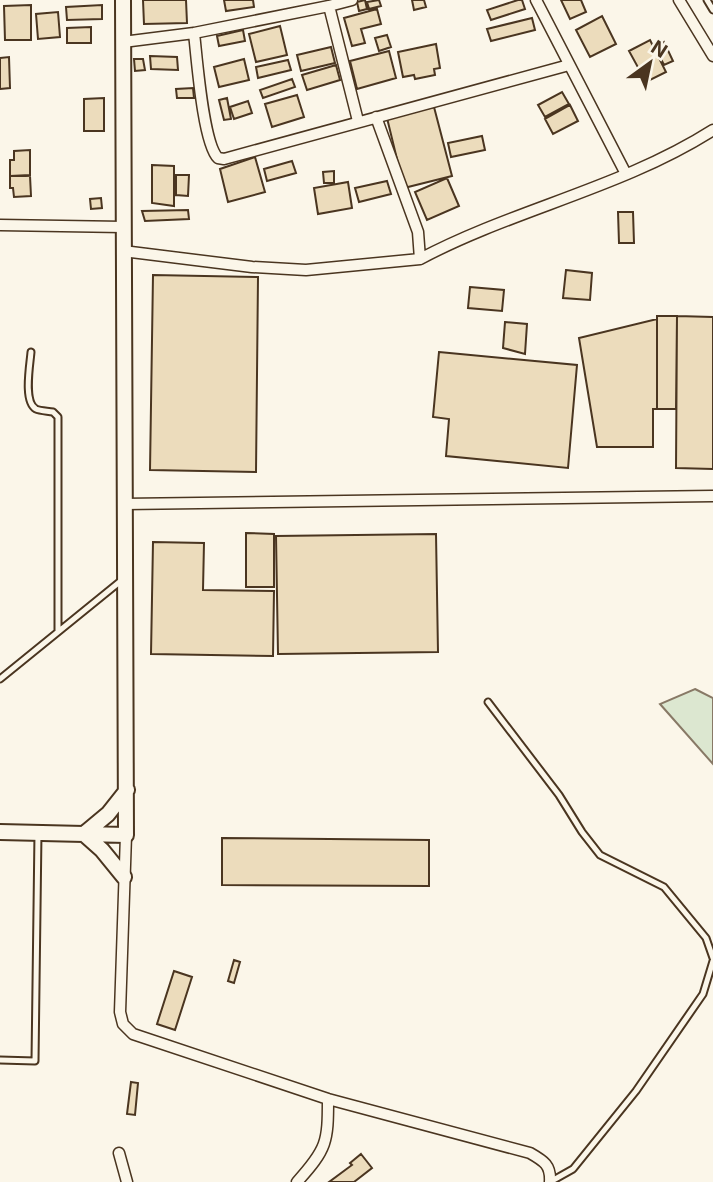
<svg xmlns="http://www.w3.org/2000/svg" width="713" height="1182" viewBox="0 0 713 1182" font-family="Inter,sans-serif">
<style>
.green{fill:#dce7d0;stroke:#887966;stroke-width:2}
.building{fill:#ecdcbc;stroke:#4a3520;stroke-width:2}
.lines{fill:none;stroke-linecap:round;stroke-linejoin:round}
.lane-casing{stroke:#4a3520;stroke-width:9}
.street-casing{stroke:#4a3520;stroke-width:13}
.secondary-casing{stroke:#4a3520;stroke-width:18}
.lane{stroke:#fbf6e9;stroke-width:5}
.street{stroke:#fbf6e9;stroke-width:10}
.secondary{stroke:#fbf6e9;stroke-width:14}
</style>
<rect width="100%" height="100%" fill="#fbf6e9"/>
<path class="green" d="M695,689L713,698V764L660,704Z"/>
<path class="building" d="M143,0H186L187,23L144,24Z
M224,0H253L254,7L226,11Z
M365,0L367,9L359,11L357,2Z
M379,0L381,6L369,9L367,2Z
M412,0H424L426,7L414,10Z
M518,0H522L525,9L491,20L487,10Z
M561,0H581L586,12L570,19Z
M31,5V40H5L4,6Z
M102,5V19L67,20L66,7Z
M377,9L381,24L361,29L365,43L352,46L344,18Z
M58,12L60,37L38,39L36,14Z
M602,16L616,44L590,57L576,30Z
M532,18L535,30L491,41L487,29Z
M280,26L287,55L256,62L249,34Z
M91,27V43H67V28Z
M243,30L245,41L219,46L217,36Z
M387,35L391,47L379,51L375,38Z
M650,40L666,72L646,82L629,51Z
M664,42L673,61L664,65L655,47Z
M436,44L440,68L434,69L435,75L415,79L414,75L403,77L398,52Z
M331,47L335,63L301,71L297,55Z
M389,51L396,78L357,89L350,61Z
M150,56L177,57L178,70L151,69Z
M9,57L10,88L0,89V58Z
M134,59H143L145,70L135,71Z
M244,59L249,80L219,87L214,67Z
M288,60L291,70L258,78L256,67Z
M336,65L340,80L307,90L302,75Z
M292,79L295,87L263,98L260,90Z
M193,88L194,98H177L176,89Z
M562,92L569,104L545,117L538,105Z
M297,95L304,117L272,127L265,104Z
M104,98V131H84V99Z
M227,98L231,119L224,120L219,100Z
M248,101L252,113L234,119L230,107Z
M570,105L578,121L553,134L545,119Z
M434,107L452,176L404,188L387,118Z
M482,136L485,150L451,157L448,143Z
M30,150V175L10,176V160H14V151Z
M255,157L265,192L228,202L220,169Z
M292,161L296,173L267,181L264,169Z
M152,165L174,166V206L152,203Z
M334,171V183H324L323,172Z
M176,175H189L188,196L176,195Z
M10,176H30L31,196L14,197L13,188H10Z
M447,178L459,206L427,220L415,192Z
M387,181L391,194L359,202L355,188Z
M348,182L352,208L318,214L314,188Z
M101,198L102,208L91,209L90,199Z
M188,210L189,219L145,221L142,211Z
M618,212H633L634,243H619Z
M566,270L592,273L590,300L563,298Z
M153,275L258,277L256,472L150,470Z
M470,287L504,290L502,311L468,308Z
M657,316H677L676,409H657Z
M677,316L713,317V469L676,468Z
M657,319V409H653V447H597L579,338Z
M505,322L527,324L525,354L503,348Z
M439,352L577,365L568,468L446,456L449,419L433,417Z
M246,533L274,534V587H246Z
M436,534L438,652L278,654L276,536Z
M153,542L204,543L203,590L274,591L273,656L151,654Z
M222,838L429,840V886L222,885Z
M234,960L240,962L234,983L228,981Z
M174,971L192,977L175,1030L157,1024Z
M131,1082L138,1083L135,1115L127,1114Z
M361,1154L372,1168L354,1182H329L352,1165L350,1163Z"/>
<g class="lines">
<g class="lane-casing">
<path id="lane" d="M707,0L713,10
M31,352C30,365 23,402 36,409C40,411 48,411 53,412L58,417V630
M0,679L122,580
M488,702L559,795L582,832L600,855L664,887L706,938L713,958
M0,1060L35,1061L38,833
M550,1182L573,1169L636,1091L703,994L713,961"/>
</g>
<g class="street-casing">
<path id="street" d="M536,0L626,174
M679,0L713,56
M329,6L352,0
M194,33C197,59 203,143 218,158L224,159L569,65
M123,42L194,33L329,6L358,121
M376,117L418,232L420,259C514,209 622,188 713,130
M0,225L123,227
M123,251L252,267L306,270L420,259
M124,504L713,496
M126,835L120,1012L123,1024L133,1034L328,1099L530,1153C544,1161 551,1165 550,1182
M119,1153L127,1182
M297,1182C327,1149 328,1142 328,1099"/>
</g>
<g class="secondary-casing">
<path id="secondary" d="M0,832L126,835L123,0
M124,877L102,850L84,834L108,814L127,790"/>
</g>
<use href="#lane" class="lane"/>
<use href="#street" class="street"/>
<use href="#secondary" class="secondary"/>
</g>
<g transform="translate(650 63) rotate(33)" stroke="#fbf6e9" stroke-width="5" paint-order="stroke">
<path d="M0-5L12 26L0 18L-12 26Z" fill="#4a3520"/>
<text y="-10" font-size="19" font-weight="bold" text-anchor="middle" fill="#4a3520">N</text>
</g>
</svg>
